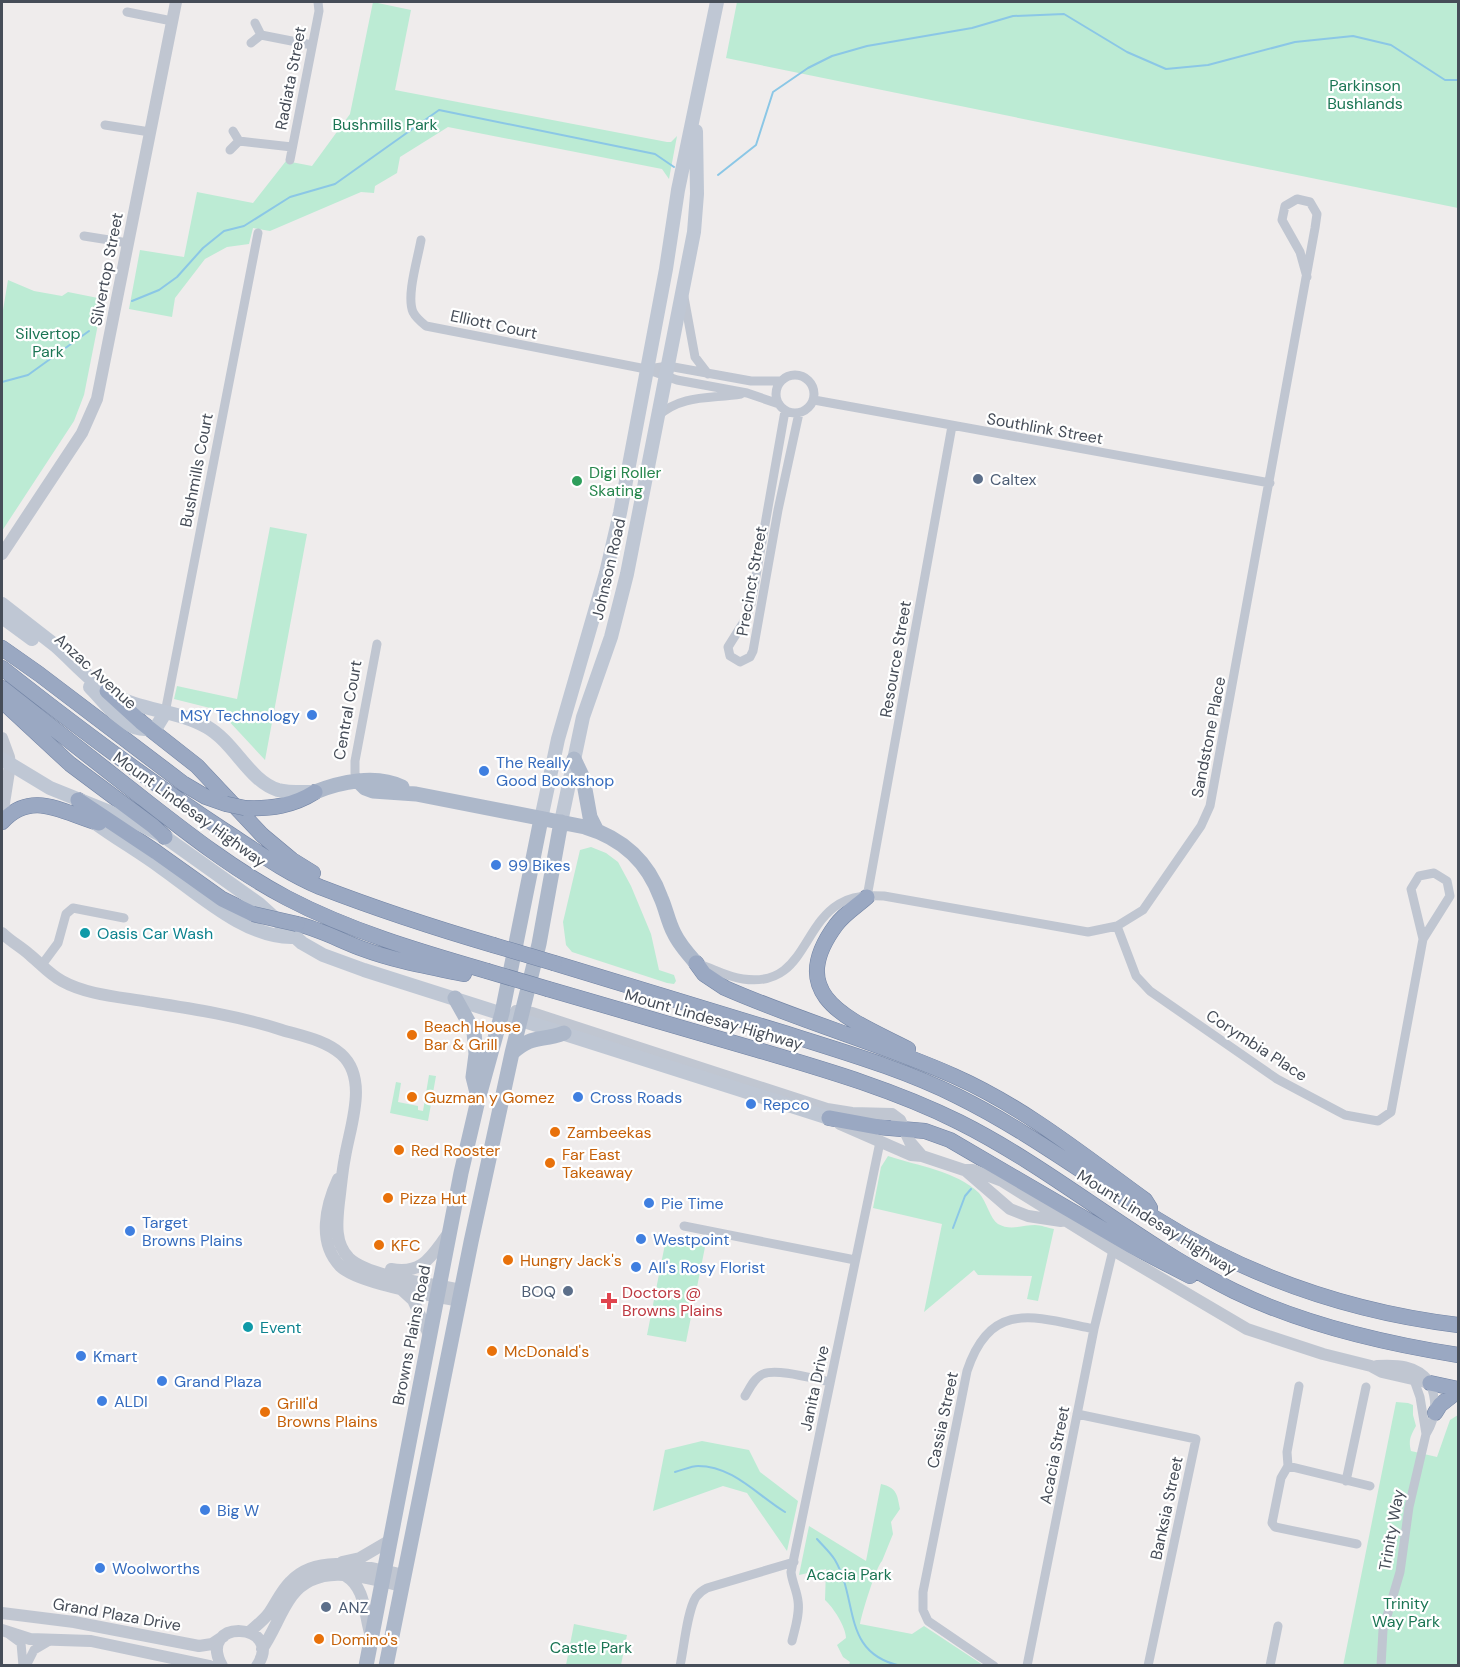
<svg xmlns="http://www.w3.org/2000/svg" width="1460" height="1667" viewBox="0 0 1460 1667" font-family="'DM Sans',sans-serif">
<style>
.green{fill:#bcebd4}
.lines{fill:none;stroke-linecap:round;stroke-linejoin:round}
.stream{stroke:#8bc7e6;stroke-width:2}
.trunk-casing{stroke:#7183a4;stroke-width:16}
.minor{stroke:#c0c6d1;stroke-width:9}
.tertiary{stroke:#c0c6d1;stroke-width:12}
.secondary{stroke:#bfc7d4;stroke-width:14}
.primary{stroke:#adb8ca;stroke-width:15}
.trunk{stroke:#9aa8c2;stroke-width:15}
.trunk-bridge-casing{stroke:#7183a4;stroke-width:16;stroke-linecap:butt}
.trunk-bridge{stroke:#9aa8c2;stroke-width:15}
.service-dot{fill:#5c6f8a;stroke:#fff;stroke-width:2}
.leisure-dot{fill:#2e9e5b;stroke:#fff;stroke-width:2}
.shop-dot{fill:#3f7fe0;stroke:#fff;stroke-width:2}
.culture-dot{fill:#0f9aa8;stroke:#fff;stroke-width:2}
.food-dot{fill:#e8710a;stroke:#fff;stroke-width:2}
.health-dot{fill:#e0444e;stroke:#fff;stroke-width:2}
.labels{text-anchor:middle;stroke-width:4.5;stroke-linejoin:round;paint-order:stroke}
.street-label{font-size:16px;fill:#464d58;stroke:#fff}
.park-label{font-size:16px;fill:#1b7554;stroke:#fff}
.leisure-label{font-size:16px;fill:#27864d;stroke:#fff;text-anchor:start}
.service-label{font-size:16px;fill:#4e5e75;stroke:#fff;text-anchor:start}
.shop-label{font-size:16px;fill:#366cbe;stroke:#fff;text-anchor:start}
.culture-label{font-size:16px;fill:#0d838f;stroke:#fff;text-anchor:start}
.food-label{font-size:16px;fill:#c56008;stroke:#fff;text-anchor:start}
.health-label{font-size:16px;fill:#be3a42;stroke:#fff;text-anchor:start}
</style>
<rect width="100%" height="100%" fill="#efecec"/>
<path class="green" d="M373,2L411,10L395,90L667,142H671L677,136L669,179L662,169L448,127L400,157L397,173L375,186L374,193L361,192L270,231L253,228L249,244L227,247L205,259L175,298L172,317L129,309L140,250L184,257L197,192L253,203L286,161L312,166L350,114Z
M737,2H1458V208L726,58Z
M8,280L34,291L62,296L68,292L103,299L84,395L74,421L2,531V316Z
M270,527L307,534L265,760L225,717L210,708L174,699L177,686L237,699Z
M591,847L606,853L618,862L631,886L651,934L659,970L674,975L676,981L674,984L667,983L572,952L566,945L563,922L580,850Z
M429,1075L436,1076L428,1121L390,1113L396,1082L401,1083L398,1102L418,1106V1110L423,1111Z
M888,1156C918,1166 956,1171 979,1193C987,1202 990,1219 998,1224C1010,1231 1023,1225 1035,1225C1041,1225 1048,1228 1054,1229L1038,1301L1027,1299L1032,1276L978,1275L974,1270L924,1312L942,1224L873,1208L881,1167Z
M666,1239L685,1243L706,1242L686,1342L647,1335Z
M1396,1402L1408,1403L1413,1405V1415L1416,1426C1411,1435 1408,1440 1411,1451L1437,1457L1450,1420L1458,1415V1665L1343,1666Z
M702,1441L749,1450L760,1472L798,1501L787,1551L747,1493L723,1486L653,1511L665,1450Z
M881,1484C897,1488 897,1494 900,1509L891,1522L893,1534L882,1561C876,1567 862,1613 860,1624L912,1634L924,1626L983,1665H849L850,1662L843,1657L837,1645L846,1638C846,1627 833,1607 825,1600L826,1569L799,1575L809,1526L866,1561Z
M574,1624L627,1635L621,1665H566Z"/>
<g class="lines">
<path class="stream" d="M718,175L756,145L773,92L808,68L832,56L867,46L972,28L1013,16L1064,14L1127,52L1166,69L1208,65L1295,42L1353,36L1391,45L1445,80H1458
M132,301L159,290L177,277L203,248L224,231L244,226L290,197L335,184L439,110L655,154L674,167
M2,382L28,375L89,331
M953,1228L965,1196L971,1189
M675,1472C683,1470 691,1466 698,1466C733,1466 757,1495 785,1512
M817,1539C823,1546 830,1552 835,1560C859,1601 841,1653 901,1666"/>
<g class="trunk-casing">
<path id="trunk" d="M2,648L39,674L184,784L206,797L226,804
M2,668C73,724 146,779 222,829C253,849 286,873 320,887C377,909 435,928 493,945
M2,688C48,724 95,761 141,797C187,833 234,870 287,898C350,931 418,951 487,971
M107,691L141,722L197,766L262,835L292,860L313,873
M2,701L70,764L153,826L165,837
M78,800L156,852L222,899L253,914
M245,808C271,809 293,806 315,792
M2,822C32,789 63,813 99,823
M867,897C857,906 844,914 836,925C782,998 854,1021 908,1049
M297,924C320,929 341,941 363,949C395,961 430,967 464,974
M554,963C630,986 705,1009 781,1032C840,1051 901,1068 957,1096C1028,1131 1091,1179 1158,1220C1249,1277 1352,1312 1458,1325
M696,963L704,974L725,988C800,1021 880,1043 954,1076C1024,1107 1083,1155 1145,1200L1150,1208
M548,989C618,1009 688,1030 758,1050C826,1070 895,1090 959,1122C1055,1170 1137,1243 1234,1291C1304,1325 1382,1343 1458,1355
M829,1118L878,1127L925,1131L950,1140L1130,1245L1190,1276
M1430,1383L1458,1389
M1435,1413L1440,1405L1458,1391"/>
</g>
<path class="minor" d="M127,12L172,21
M261,35L312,45
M251,43L261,35L255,23
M105,125L150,132
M239,141L292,147
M230,150L239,141L233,131
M290,160L319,11L318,2
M84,236L128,243
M421,240C418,258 406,296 413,312C416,318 421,322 426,326L646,369L677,380L747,393L779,404
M684,297L695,357L708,374
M648,369L668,366L751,381H781
M776 394a19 19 0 1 1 38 0a19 19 0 1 1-38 0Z
M814,400L1270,483
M785,411L751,604L745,620L728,647L730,656L740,662L750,657L753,651L778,510L799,413
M658,416C682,394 712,399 741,394
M165,713L258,233
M359,782L355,773V761L377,644
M867,897L952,426
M1117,926L1136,976L1150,991L1277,1079L1345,1115L1378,1121L1391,1112L1423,939L1450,896L1447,881L1434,873L1419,876L1411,889L1423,939
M699,964C714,969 727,977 743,979C803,988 801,927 839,904C851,896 870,895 884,896L1088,932L1117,926L1143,910L1201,826L1210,806L1315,228L1317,214L1310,202L1297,199L1285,206L1282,220L1300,252L1307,277
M41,966L58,943L66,914L73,908L124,918
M684,1226L855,1260
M1414,1380L1420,1397L1426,1434
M1299,1386L1287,1452L1288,1466L1281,1478L1272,1523L1275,1527L1357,1544
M745,1396C750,1388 754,1378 763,1374C777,1368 814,1379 830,1382
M1077,1414L1196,1439L1148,1666
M1288,1466L1370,1486
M1346,1481L1366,1387
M10,1635L21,1643L23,1666
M792,1641C795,1628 800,1614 798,1601C797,1591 792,1582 791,1572L880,1142
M26,1666L34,1650L51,1640
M680,1666C684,1648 687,1611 696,1597C699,1593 703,1590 707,1588L794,1562
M994,1666L928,1621L923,1610V1592L967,1371C991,1299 1035,1317 1094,1329
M1027,1666L1094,1329L1113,1250
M1270,1666L1278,1626
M1381,1666L1383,1630L1400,1572L1409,1507L1426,1434C1437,1417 1437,1401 1430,1383"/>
<path class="tertiary" d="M2,554L82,433L97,399L176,2
M2,738L9,757L10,765L2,816
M2,933C10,941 21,947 30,955C41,964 49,974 62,981C87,995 121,997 149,1002C194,1009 239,1016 282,1030C302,1036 325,1040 341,1054C369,1079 350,1126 345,1157C342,1172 341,1187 339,1202C337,1221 334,1243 349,1258C369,1277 434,1284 462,1290
M516,1011L532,1013L827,1109L852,1113L892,1114L900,1120L910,1142L922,1156
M840,1124L911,1155L922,1156L964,1170H973L1002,1181L1113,1250L1247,1329L1323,1354L1371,1366L1382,1372L1430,1383
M966,1171L1010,1209L1028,1216L1061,1221
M338,1179C326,1205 317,1242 340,1266C358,1284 433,1295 459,1301
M391,1269C423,1275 431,1256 448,1234
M402,1290L413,1300L430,1337
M1377,1366C1397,1365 1415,1365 1429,1382
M342,1562L360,1558L389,1541
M346,1576C366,1588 364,1615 371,1636
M2,1613L74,1622L199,1646L212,1644L224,1636
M2,1630L30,1639L91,1641L210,1666
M249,1632C256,1626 264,1620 269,1613C276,1603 281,1591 290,1582C319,1551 368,1568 404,1575
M262,1649C274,1632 280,1612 292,1596C318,1561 367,1578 402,1586
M222,1666C195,1617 286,1622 257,1666"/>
<path class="secondary" d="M2,604C20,618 38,632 56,646C73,661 89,680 108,692C140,712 176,709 207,727C235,743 249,781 278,790C290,793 302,792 315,792
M2,617L32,639
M90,687C108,705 129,739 157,726L165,713
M2,759L50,788L137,823L165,837L259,904L302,943L323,955L364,970L829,1118
M541,819L558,739L606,573L620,513L666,269L678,190L717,2
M94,822C116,838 140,852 162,868C199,894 247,939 294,937
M561,822L583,717L611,637L627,574L694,232L697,194L696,131"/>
<path class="primary" d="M574,759L583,778L590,817L597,831
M359,782L365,788L373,791L416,794L585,827C622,838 648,862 661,898C666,909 668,922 674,933C679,944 688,954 696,963
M315,792C340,782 376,774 402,787
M455,998L474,1032L476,1054L473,1077L478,1097
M512,1053C533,1034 540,1042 564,1033
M366,1666L461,1173L478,1100L502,1013L541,819
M386,1666L471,1242L512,1053L539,944L561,822"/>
<use href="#trunk" class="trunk"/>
<g class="trunk-bridge-casing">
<path id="trunk-bridge" d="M226,804L245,808
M253,914L297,924
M493,945L554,963
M487,971L548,989"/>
</g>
<use href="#trunk-bridge" class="trunk-bridge"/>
</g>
<g class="service-dot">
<circle cx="978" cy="479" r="6"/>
<circle cx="568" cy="1291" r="6"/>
<circle cx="326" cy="1607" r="6"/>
</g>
<circle class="leisure-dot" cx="577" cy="481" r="6"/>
<g class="shop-dot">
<circle cx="312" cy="715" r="6"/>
<circle cx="484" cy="771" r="6"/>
<circle cx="496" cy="865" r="6"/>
<circle cx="578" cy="1097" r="6"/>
<circle cx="751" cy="1104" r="6"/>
<circle cx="649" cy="1203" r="6"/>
<circle cx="130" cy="1231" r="6"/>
<circle cx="641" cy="1239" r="6"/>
<circle cx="636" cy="1267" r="6"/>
<circle cx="81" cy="1356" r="6"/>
<circle cx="162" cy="1381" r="6"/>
<circle cx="102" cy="1401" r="6"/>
<circle cx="205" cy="1510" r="6"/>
<circle cx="100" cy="1568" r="6"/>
</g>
<g class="culture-dot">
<circle cx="85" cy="933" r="6"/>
<circle cx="248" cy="1327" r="6"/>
</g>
<g class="food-dot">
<circle cx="412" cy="1035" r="6"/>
<circle cx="412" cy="1097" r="6"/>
<circle cx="555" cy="1132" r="6"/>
<circle cx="399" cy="1150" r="6"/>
<circle cx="550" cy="1163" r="6"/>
<circle cx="388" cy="1198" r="6"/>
<circle cx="379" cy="1245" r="6"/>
<circle cx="508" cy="1260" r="6"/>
<circle cx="492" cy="1351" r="6"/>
<circle cx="265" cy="1412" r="6"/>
<circle cx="319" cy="1639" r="6"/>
</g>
<path class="health-dot" d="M606 1292h6v6h6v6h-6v6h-6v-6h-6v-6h6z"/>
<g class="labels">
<g class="street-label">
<text transform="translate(290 78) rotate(-79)" y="6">Radiata Street</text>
<text transform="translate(106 269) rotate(-79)" y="6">Silvertop Street</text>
<text transform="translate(494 324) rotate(12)" y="6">Elliott Court</text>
<text transform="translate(1045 428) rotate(10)" y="6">Southlink Street</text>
<text transform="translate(196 470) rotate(-79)" y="6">Bushmills Court</text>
<text transform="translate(608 569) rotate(-77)" y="6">Johnson Road</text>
<text transform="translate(751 581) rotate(-80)" y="6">Precinct Street</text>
<text transform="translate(895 659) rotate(-80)" y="6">Resource Street</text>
<text transform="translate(96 671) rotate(42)" y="6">Anzac Avenue</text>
<text transform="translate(347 710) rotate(-80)" y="6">Central Court</text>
<text transform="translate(1208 737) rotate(-79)" y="6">Sandstone Place</text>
<text transform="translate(190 809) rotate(36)" y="6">Mount Lindesay Highway</text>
<text transform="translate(714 1019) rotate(16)" y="6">Mount Lindesay Highway</text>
<text transform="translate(1257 1045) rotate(33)" y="6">Corymbia Place</text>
<text transform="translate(1157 1222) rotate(32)" y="6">Mount Lindesay Highway</text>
<text transform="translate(411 1335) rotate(-79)" y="6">Browns Plains Road</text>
<text transform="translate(814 1388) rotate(-78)" y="6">Janita Drive</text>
<text transform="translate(942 1420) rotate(-78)" y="6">Cassia Street</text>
<text transform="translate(1054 1455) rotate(-79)" y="6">Acacia Street</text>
<text transform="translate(1166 1508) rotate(-78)" y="6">Banksia Street</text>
<text transform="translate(1391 1530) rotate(-80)" y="6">Trinity Way</text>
<text transform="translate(117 1614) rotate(10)" y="6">Grand Plaza Drive</text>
</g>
<g class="park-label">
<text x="1365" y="91">Parkinson<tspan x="1365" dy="18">Bushlands</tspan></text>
<text x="385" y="130">Bushmills Park</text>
<text x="48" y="339">Silvertop<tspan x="48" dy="18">Park</tspan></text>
<text x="849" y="1580">Acacia Park</text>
<text x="1406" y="1609">Trinity<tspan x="1406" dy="18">Way Park</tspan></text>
<text x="591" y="1653">Castle Park</text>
</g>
<g class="leisure-label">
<text x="589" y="478">Digi Roller<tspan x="589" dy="18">Skating</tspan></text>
</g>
<g class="service-label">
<text x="990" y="485">Caltex</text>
<text x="556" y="1297" text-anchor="end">BOQ</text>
<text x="338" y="1613">ANZ</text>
</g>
<g class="shop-label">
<text x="300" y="721" text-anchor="end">MSY Technology</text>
<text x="496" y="768">The Really<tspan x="496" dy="18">Good Bookshop</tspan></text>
<text x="508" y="871">99 Bikes</text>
<text x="590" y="1103">Cross Roads</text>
<text x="763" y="1110">Repco</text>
<text x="661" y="1209">Pie Time</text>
<text x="142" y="1228">Target<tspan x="142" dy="18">Browns Plains</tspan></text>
<text x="653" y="1245">Westpoint</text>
<text x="648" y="1273">All's Rosy Florist</text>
<text x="93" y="1362">Kmart</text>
<text x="174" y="1387">Grand Plaza</text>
<text x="114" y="1407">ALDI</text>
<text x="217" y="1516">Big W</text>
<text x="112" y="1574">Woolworths</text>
</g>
<g class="culture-label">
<text x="97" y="939">Oasis Car Wash</text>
<text x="260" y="1333">Event</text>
</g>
<g class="food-label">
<text x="424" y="1032">Beach House<tspan x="424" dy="18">Bar &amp; Grill</tspan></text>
<text x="424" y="1103">Guzman y Gomez</text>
<text x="567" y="1138">Zambeekas</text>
<text x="411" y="1156">Red Rooster</text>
<text x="562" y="1160">Far East<tspan x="562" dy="18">Takeaway</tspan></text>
<text x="400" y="1204">Pizza Hut</text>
<text x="391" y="1251">KFC</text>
<text x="520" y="1266">Hungry Jack's</text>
<text x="504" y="1357">McDonald's</text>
<text x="277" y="1409">Grill'd<tspan x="277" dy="18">Browns Plains</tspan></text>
<text x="331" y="1645">Domino's</text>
</g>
<g class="health-label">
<text x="622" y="1298">Doctors @<tspan x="622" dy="18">Browns Plains</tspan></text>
</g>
</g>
<rect width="1460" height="1667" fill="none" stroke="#464d58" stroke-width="6"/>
</svg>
